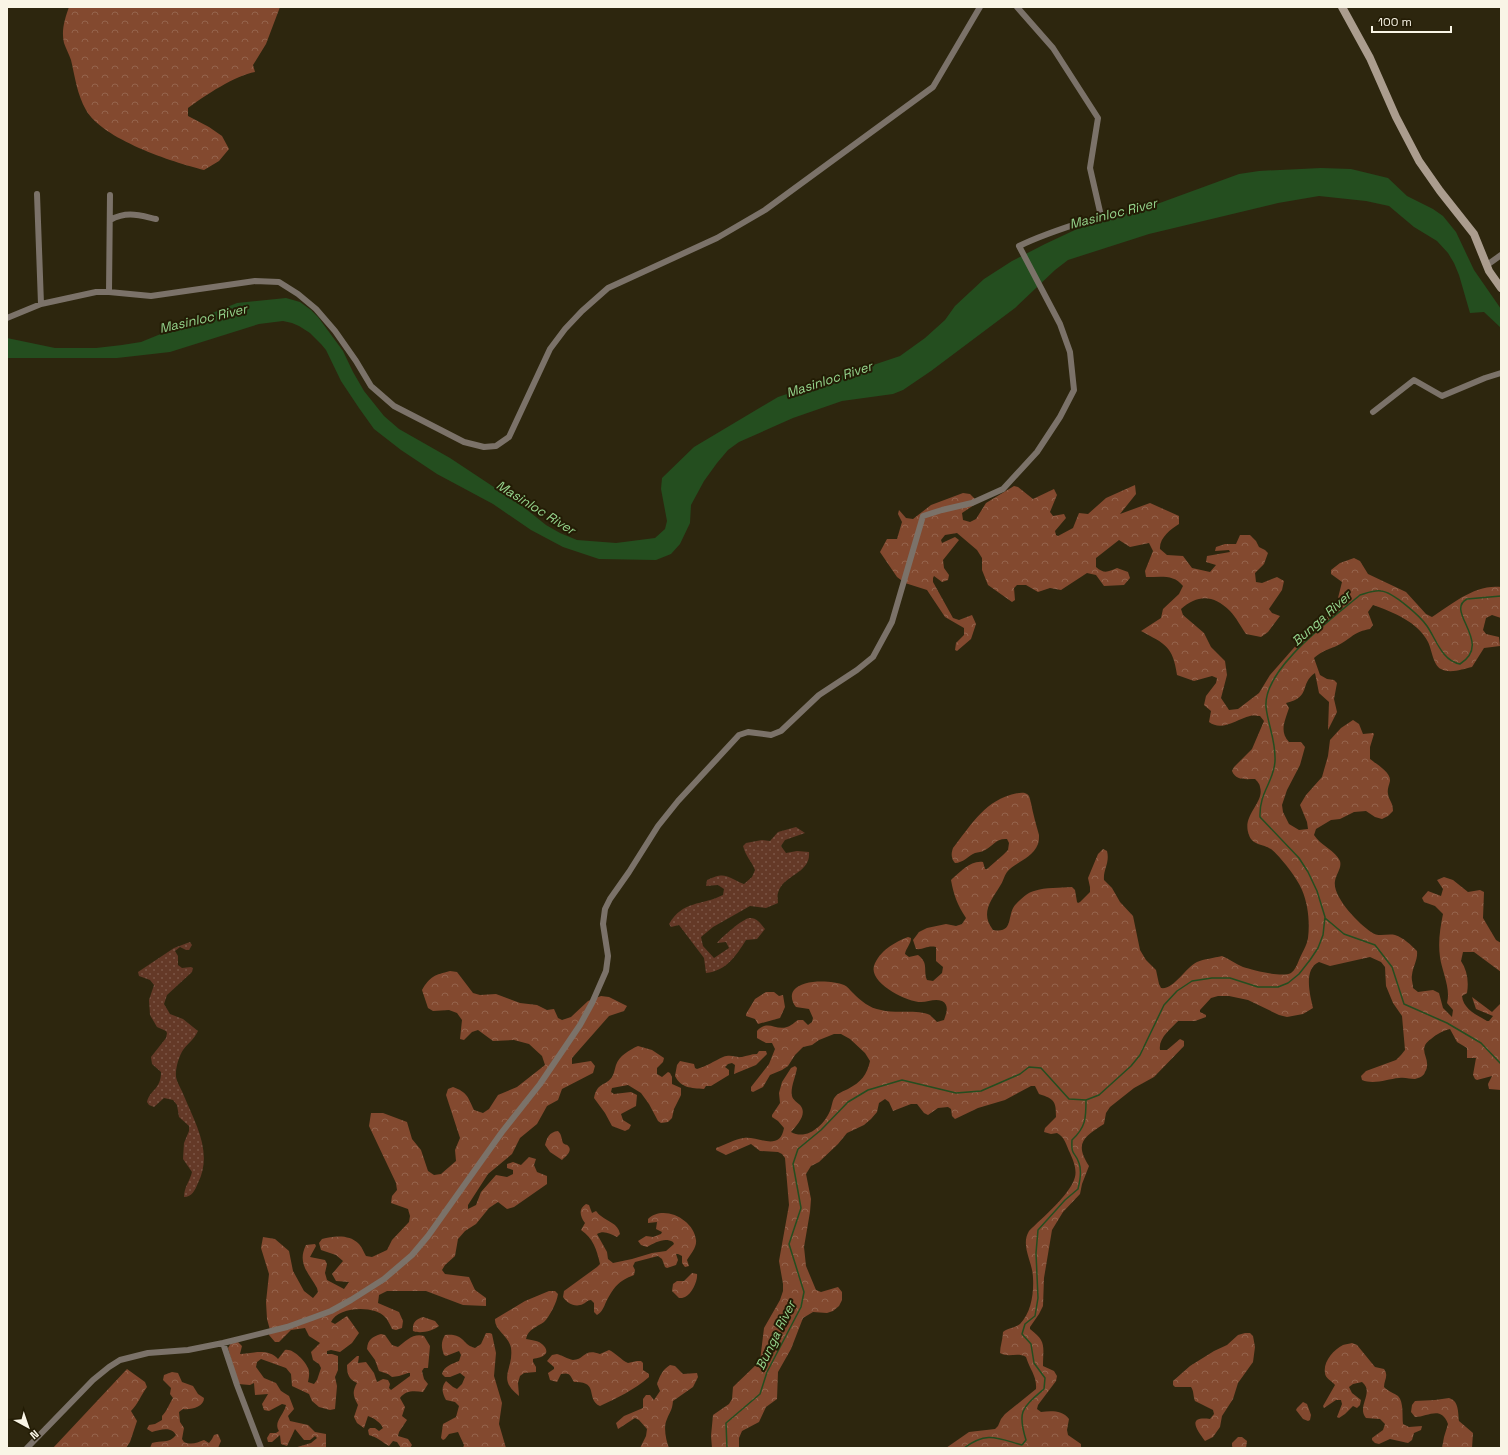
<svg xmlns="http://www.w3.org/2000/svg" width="1508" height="1455" viewBox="0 0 1508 1455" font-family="'Space Grotesk',sans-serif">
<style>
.green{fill:url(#green-dots)}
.forest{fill:url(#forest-crowns)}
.water{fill:#244e1f}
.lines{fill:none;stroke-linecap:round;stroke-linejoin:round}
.stream{stroke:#244e1f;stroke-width:1.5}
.street{stroke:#7b7269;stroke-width:6}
.secondary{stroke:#ab9d8e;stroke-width:8}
.labels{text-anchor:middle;stroke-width:4;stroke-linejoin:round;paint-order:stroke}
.water-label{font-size:13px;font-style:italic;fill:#95d58d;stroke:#231c05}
</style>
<defs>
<pattern id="green-dots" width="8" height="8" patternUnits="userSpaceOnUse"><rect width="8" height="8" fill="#643927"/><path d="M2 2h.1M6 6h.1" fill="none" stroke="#7b5646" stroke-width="1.8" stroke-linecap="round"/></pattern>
<pattern id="forest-crowns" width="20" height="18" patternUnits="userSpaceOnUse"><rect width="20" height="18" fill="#83492f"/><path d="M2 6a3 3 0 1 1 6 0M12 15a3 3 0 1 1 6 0" fill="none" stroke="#95644d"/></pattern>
</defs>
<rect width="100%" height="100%" fill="#2d260e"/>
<path class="green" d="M796,827L805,833L785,840L781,846L786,853L797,851L809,852C811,874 783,874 778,893C777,896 778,900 778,903L766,908L750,906L713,927L701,937L703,946L714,958L729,948L726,942L717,943C721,938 743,918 750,918C757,918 761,924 765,929L757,939L746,940C736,956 726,971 706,973L704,958L679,925L671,927L669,924C683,900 701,906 723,895L724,889L718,885L706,886L707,880C726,871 726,877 744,884L752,877L755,870C751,860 746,857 743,846L746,843L762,840L770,841L778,832Z
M190,942L192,945L189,950H186L180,947L175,951L178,956V965L182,968L191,967L193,968L192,972L167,995L164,1004L170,1014L183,1019L198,1031C193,1041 189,1042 183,1050C179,1056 175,1069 176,1077C177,1083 182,1090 184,1096C196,1125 213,1153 198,1183C195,1190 192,1197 184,1197C184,1187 190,1181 192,1172L183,1159L184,1143L189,1131V1126L179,1117L177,1105L173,1100L164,1098L154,1107L149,1105L147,1102C150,1089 161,1090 161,1072L152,1064L151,1057L166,1038L167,1033L166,1031L157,1027L150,1015L149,1000L154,985L150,980L139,976L138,972L174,948Z"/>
<path class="forest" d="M69,7H280L266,44L253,65L255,72C236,75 204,96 188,108V116L209,127L222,136L229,149L219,161L204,170C172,162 102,139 86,110C77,94 75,77 71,60C69,54 66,49 64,43C61,31 65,18 69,7Z
M1135,485L1136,494L1120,514L1150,503L1179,516V524C1171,529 1159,538 1160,549L1167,555L1183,556L1192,568L1210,572L1216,565L1206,562L1207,556L1230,552L1229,550L1215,551L1216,547L1225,544H1236L1240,535H1250L1256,541L1259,547L1265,550L1268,553L1264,564L1255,573L1256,582L1262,583L1277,577L1284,581L1282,590L1269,609L1272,613L1280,616L1268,632L1261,637L1246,634C1241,627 1236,617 1230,611C1214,595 1198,594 1181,609L1183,615L1204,633L1211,647L1225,661L1227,675L1221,698L1229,710L1238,709L1259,693L1270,675L1299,642L1335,610L1342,582L1331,574V570L1340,563L1354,558L1360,561L1368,574L1406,592L1426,614L1432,617C1452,604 1475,584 1501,587V618L1492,615L1486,618L1483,630L1486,634L1499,637L1500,646L1484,648L1472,667C1463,669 1450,674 1441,669C1433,665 1432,650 1428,642C1418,622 1393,612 1373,605L1368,612L1373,625L1370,629C1354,632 1354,636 1342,643C1330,650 1326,648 1314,658L1320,675L1327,679L1334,680L1337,683L1334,699L1337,712L1328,730L1329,702L1319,693L1315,673C1299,684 1312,697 1286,703L1289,708C1285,721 1279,731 1289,742H1301L1305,747L1300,765L1287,790L1282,805L1283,812L1289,824L1299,830L1308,829L1307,822L1300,805L1306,795L1322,777L1328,756L1330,740L1341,728L1353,720L1359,724L1363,734L1373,733L1374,734L1370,747V759C1376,764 1391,772 1390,781C1389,786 1387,789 1388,794C1389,801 1393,802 1393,811L1388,816L1382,819L1375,817L1366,811L1354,812L1340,819L1331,820L1316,829L1314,835C1320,845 1336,851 1340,861C1342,868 1336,874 1335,881C1332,897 1359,924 1371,932C1379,938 1387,933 1395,935C1404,938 1411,945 1417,951C1418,960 1413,966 1412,975C1411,979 1413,983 1413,988L1418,992L1433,990L1439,993L1443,1008L1452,1017L1453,1010L1447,1003C1451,988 1442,972 1440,957C1438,943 1440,928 1443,914L1435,906L1424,902L1422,898L1428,891L1441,896L1443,889L1437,880L1444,877L1453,880L1468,892L1480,890L1484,892L1483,918L1496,940L1501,943V972L1474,952H1463L1461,961C1467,970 1469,981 1467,993L1462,996C1463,1009 1477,1015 1487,1021H1489L1493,1016L1476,1009L1472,997L1492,1012L1501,1003V1090L1489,1089L1488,1084L1492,1076L1477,1080L1475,1079L1473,1075L1476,1058H1467V1048L1457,1042L1450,1029C1442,1031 1437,1034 1431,1039C1415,1050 1433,1059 1425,1072C1424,1076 1419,1078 1415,1079C1410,1079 1405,1077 1399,1078C1387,1079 1374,1085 1362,1080L1361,1076L1366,1071L1396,1060L1401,1055L1405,1050L1402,1016L1393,1003L1386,986L1385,967L1381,962L1370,957L1330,966L1319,962C1303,969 1310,995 1313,1008L1303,1014L1287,1017L1279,1015L1248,1000L1229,996H1218L1211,998L1200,1010V1012L1206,1015V1017L1195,1021H1178C1171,1029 1158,1038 1160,1050H1167L1180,1039L1184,1041V1046L1154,1077L1134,1088L1110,1107L1106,1113L1104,1124C1084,1137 1074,1143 1089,1166L1082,1184L1080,1194L1063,1212L1052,1230L1044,1278L1043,1306L1039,1314L1030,1327V1329C1047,1342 1043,1346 1043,1366L1054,1371L1057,1376L1056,1381L1038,1405L1037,1409L1041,1412C1051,1411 1062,1410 1069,1419L1067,1430L1068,1435L1081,1444V1448H946L969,1432L995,1429L998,1426L1001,1419L1005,1414L1036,1389C1037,1376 1030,1370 1026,1357C1018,1352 1008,1358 1000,1353C1000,1346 1003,1339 1003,1332C1008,1328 1015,1328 1020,1324C1031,1313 1034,1293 1033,1278C1033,1262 1020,1246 1029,1231C1043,1217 1070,1195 1075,1177C1077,1169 1073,1160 1070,1153C1066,1145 1065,1137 1057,1133L1051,1134L1044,1132L1045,1128L1056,1117C1056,1102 1055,1099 1039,1094L1035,1086H1031L1005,1100L978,1108L955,1119L952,1116L951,1109L948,1107L938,1108L928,1115L924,1113L917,1104H911L893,1111L889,1102L885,1099L879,1103L877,1112L871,1119L864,1125L847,1133L838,1144L819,1162L811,1166L806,1174L811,1199L810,1212L804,1247L806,1266L816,1290L821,1292L838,1287L842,1292V1300L839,1306L833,1311L827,1313L813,1312L803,1318L791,1349L778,1372L777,1399L766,1407L759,1422L742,1431L739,1438V1448H712L711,1436L713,1415L729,1404L732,1399L733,1387L760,1361L764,1328L780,1300L783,1291V1284L779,1261L789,1205L785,1158L782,1154L778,1152L760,1151L751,1144L726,1155L716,1150V1148C725,1145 735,1139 744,1138C758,1136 780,1152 784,1128L778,1121L772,1117V1115L780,1103L779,1093L782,1082L791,1068L795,1066L797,1068C796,1076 790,1088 792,1096C793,1100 797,1102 800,1105C808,1114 797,1125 791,1132C807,1141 824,1125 830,1111C832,1107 832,1100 835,1097C838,1093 844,1091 848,1089C861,1082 867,1075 870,1061L865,1053L850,1039L841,1034H834L819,1040L812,1045L803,1047L795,1055L788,1066L782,1070L770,1075L763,1087L753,1092L751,1091V1087L769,1064L775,1049L772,1043H766L757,1038V1031C768,1019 775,1031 787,1027C791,1026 795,1022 798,1020H803L808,1025L812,1022L813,1018L809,1009L796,1007C792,1002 790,995 794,990C802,979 832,980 844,985C847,986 850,990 853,993C861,1001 869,1008 881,1010C895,1014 918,1009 930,1015C932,1017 935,1020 937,1022L944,1020C946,1014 950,1005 942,1001C935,998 928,1002 921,1002C907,1002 869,983 874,966C879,951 895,942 908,937L911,938C911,944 906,948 905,954L909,957L918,955C929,963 923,970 927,980L933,981L942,973L943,967L936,961V947C927,945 924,950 916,949L913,940L919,932L927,928L946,924L956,926L962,924L966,918C957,904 954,896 951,880C960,872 971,860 983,862L985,869H987L1003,855L1008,850L1009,843L1007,839C996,838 993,846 985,850C982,852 978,852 975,853C968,856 963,863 955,863C951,858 951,854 953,848C969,828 983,803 1010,795C1014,794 1023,791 1027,794C1030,796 1030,800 1031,803C1033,814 1036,824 1039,835C1039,838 1039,841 1038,844C1032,859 1015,862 1007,872C1004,876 1003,882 1000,886C991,901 980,913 993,930C1015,934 1006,914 1016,904C1021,899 1028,892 1034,891C1046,887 1060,888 1072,887L1075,890L1077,902L1078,903L1080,902L1090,892V887L1088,878L1098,854L1103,849L1107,851C1110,863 1103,869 1104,880L1112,888L1120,902L1133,916L1140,950L1146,960L1156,970L1159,984L1161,988C1174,990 1185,968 1197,962C1204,959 1214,958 1222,956C1229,959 1236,964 1243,967C1253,970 1282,978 1291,973C1295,970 1297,965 1299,960C1302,953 1307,945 1308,938C1310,922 1308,904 1302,890C1298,879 1280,856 1271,849C1263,844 1252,845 1249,835C1241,815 1265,803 1260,787C1260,784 1257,781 1255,779C1246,779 1236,781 1232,771L1234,767L1252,749L1264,721L1260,716C1257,716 1253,715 1250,716C1237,719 1222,732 1209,722L1211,711L1204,705L1206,696L1216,683L1217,678L1212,676L1194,681L1177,675C1173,646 1165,644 1141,631L1161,618L1163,609L1179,594L1183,586C1174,574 1161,577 1146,577L1145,571L1153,551L1149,543L1130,547L1119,540L1096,558V567C1104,574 1108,572 1117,568L1128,572L1130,578L1124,585L1104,586L1096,575L1087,573L1061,590L1050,588L1038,592L1026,585H1017L1014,588L1015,600L1012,602L988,585L982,570V558L977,550L957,533L945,535L941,540L942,543L955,537L959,540L943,560L944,568L949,575L948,580L942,582L934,576L933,578V582L953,618L959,620L972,615L976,624L971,639L957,651L955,650L956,643L964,635V628L945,617L927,590L905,583L897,577L880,552L887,539H897L902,522L898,514L899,510L906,518L913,519L931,505L963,493L970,494L975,499L977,503L962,513L963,520L970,522L976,519L986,503L1014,486L1018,487L1033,499L1054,489L1057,495L1050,512L1053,516L1064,514L1066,518L1055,531L1056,535L1058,536L1073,528L1079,513L1088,514L1106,498Z
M450,971L457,972L473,993L480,995L496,994L520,1003L537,1005L547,1010L554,1009L558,1018L562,1020L571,1017L588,1001L601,996L609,997L627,1006L624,1011L609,1016L572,1058V1064L591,1061L595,1066L593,1073L562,1089L558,1100L547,1106L537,1124L520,1138L512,1154L488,1174L468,1205V1209L476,1205L481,1192L496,1175L507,1177L513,1174V1170L507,1168V1164L513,1162L521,1165L529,1157L536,1159L534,1165L537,1172L547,1176V1184L514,1207L507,1209L498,1202L489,1208L476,1224L465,1231L458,1239L455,1256L445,1265L442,1270L445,1274L469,1277L475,1290L486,1298V1306L463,1305L426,1291H387L379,1295L378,1303L399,1312L403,1321L402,1328L396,1330L392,1329C390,1325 388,1320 385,1317C375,1305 338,1306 331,1322L335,1324L347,1316L359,1333L352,1343L340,1352L331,1350L327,1351V1354H332L338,1356V1370L335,1377L337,1386L335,1409L330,1410L319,1407L312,1401L309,1394L292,1386L291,1374L286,1368L261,1359L257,1362L256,1367L264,1378L276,1383L281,1391L289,1396L294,1409L288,1416L290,1421L308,1425L315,1432L326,1434V1448H294L311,1443L317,1438L315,1436L310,1440H304L295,1429L287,1446L281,1444L280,1435L272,1442H268L267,1438L270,1433H276L279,1431C273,1422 284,1415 286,1405L282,1404L269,1411L264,1410L262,1404L268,1394L255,1395L254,1383L250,1385L238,1384L228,1348L231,1343L237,1341L242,1346L240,1354C254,1353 268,1348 278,1359L285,1350C293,1348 305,1361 308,1368C310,1372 309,1377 308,1382L314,1384L317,1380L321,1368L319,1364L313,1360L311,1352L320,1343L309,1336L305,1328L291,1330L279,1342H275L269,1335L270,1330L267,1319L266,1302L269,1274L261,1248L263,1237L275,1239L289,1251L293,1271L304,1291L313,1298L318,1292L317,1288C308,1272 297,1263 306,1245L315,1244L316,1246L310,1257L325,1260L327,1264L325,1273L327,1280L344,1289L349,1282L336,1281L332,1274L343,1261L336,1255L321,1250L319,1243L322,1239C334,1236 349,1234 359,1244C362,1247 364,1253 366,1256L372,1257L387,1250L392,1240L409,1222L410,1216L408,1209L391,1203L392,1196L397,1190L396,1183L369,1126L371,1113H383L407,1122L412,1139L421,1150L428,1171L434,1175L441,1174L456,1161L455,1150L460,1138L446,1095L448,1089L453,1087C467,1092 468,1097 474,1110L483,1113L489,1109L498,1095L517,1087L545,1065L542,1056L529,1044L514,1040L493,1041L478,1030L472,1032L464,1040L460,1039L462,1020L457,1013L449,1010L433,1011L428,1008L422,990C430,976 435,975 450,971Z
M766,992H774L779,996L783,995L785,1007L780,1018L758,1024L755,1019L746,1016V1014L755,999Z
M638,1046L652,1050L664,1058L663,1062L657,1068V1074L662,1077L668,1072L670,1073L672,1077V1084L681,1088V1095L674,1109L672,1118L668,1122L661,1123L658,1121L649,1104L641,1093L628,1085L612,1088L611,1092L614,1094L631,1092L637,1095L636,1106L621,1114L623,1120L631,1125L629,1129L625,1131L612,1126L605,1113L594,1098C597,1082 606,1086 612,1077C614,1074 615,1068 616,1065C619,1056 629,1050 638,1046Z
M759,1051H766L767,1054L756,1065L734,1074L735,1065L732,1063L728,1064L725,1067L729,1070V1075L711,1086H706L704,1089C691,1088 681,1088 675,1076L677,1065L680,1061L694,1064L695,1068L697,1069C707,1066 714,1061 723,1057C732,1054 735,1058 742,1057C747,1056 751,1054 757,1054Z
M558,1131C562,1135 561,1138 563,1143C566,1146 566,1143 569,1147C572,1152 565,1157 562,1160L550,1152L545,1145C547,1138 549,1132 558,1131Z
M586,1204L589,1205L592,1213L596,1211C598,1213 599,1215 601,1216C608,1222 618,1223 620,1234L617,1237C610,1234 604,1230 597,1234L607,1252L608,1259L613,1263L632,1259L652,1253L666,1251L674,1244L673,1242C664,1237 655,1243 647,1247L641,1245L638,1241L646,1236L653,1237L661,1234L662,1232L656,1229L657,1222L648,1223V1219C663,1204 694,1219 696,1240C697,1247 691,1254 687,1260L689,1266L685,1267L682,1263V1256L678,1254H676L678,1260L676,1265L667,1268L665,1267L662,1259L658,1256L635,1262L633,1266L635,1270L634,1275C618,1281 614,1287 606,1302C604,1307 602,1312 597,1315L594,1312V1303L591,1300C587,1300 586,1303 583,1304C575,1308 567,1303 563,1297L564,1291L597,1267L600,1264C597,1250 593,1238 581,1230L585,1223C580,1216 578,1209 586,1204Z
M692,1273L697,1274C698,1280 692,1294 685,1297C683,1298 681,1298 679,1298L672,1291L673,1284L677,1281H684Z
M549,1291H555L558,1294C557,1302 550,1316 544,1322C537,1327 528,1329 526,1339C530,1340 533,1340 536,1341C541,1342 548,1348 546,1353C544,1357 537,1358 533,1359V1362L536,1367V1372L524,1373L520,1376L518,1383L519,1396C496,1378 514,1370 511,1348C509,1336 494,1330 495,1319L525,1301Z
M423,1317L435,1321L439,1326C433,1331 420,1334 413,1331C412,1323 416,1319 423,1317Z
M486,1333H490L492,1334L496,1353L494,1376L502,1403L499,1424L506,1448H463L464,1445L458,1432L449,1434L445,1439L443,1440L441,1438L443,1424L456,1417L459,1406L455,1402L446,1400C442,1393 441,1387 446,1381L453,1387L457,1389L462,1384L465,1377L460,1373L450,1377H445L442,1374C444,1366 452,1364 459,1361L461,1355L459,1351L446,1356L444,1355C441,1347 441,1342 445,1335C465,1333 462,1345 475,1348L481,1344Z
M1245,1333H1250L1253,1336L1255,1347L1253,1362L1238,1383L1233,1399L1222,1416L1220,1427L1213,1437L1205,1441C1197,1430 1186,1416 1210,1419L1214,1414L1213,1410L1195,1401C1193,1396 1194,1391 1191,1387H1175L1173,1385V1381L1190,1366L1214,1351L1227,1345L1238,1335Z
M381,1334L385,1335L392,1345L398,1347C406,1341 413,1333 424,1336L430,1346L428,1368H424L422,1371L424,1379L428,1384L423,1392C414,1391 406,1390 400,1398L405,1407L402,1416L407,1420L399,1432L398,1436L408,1439L412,1445L410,1448H401L397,1442L393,1441L389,1446C382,1442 377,1437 369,1435L368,1430L370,1428H375L379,1431L383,1428C381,1423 374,1418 368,1416L364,1428L357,1423L354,1417L358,1405C353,1396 352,1392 357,1383C349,1379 347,1375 347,1365L357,1356H359L358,1363L366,1362L374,1373L377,1382L383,1379L388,1380L390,1384L389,1388L391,1390L410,1376V1373H408L399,1376L392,1377L388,1374L379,1371L375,1360L367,1349C368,1339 372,1337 381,1334Z
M1352,1343L1357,1345L1375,1367L1384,1369C1389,1376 1384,1380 1384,1387C1389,1392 1394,1393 1398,1396C1404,1402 1402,1416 1403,1424L1409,1427L1422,1426L1421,1430L1414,1433L1412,1440L1408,1443L1390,1439L1379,1444L1375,1443L1372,1440V1438L1383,1430L1385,1424L1380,1419L1366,1418C1356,1407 1375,1392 1362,1382L1353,1384L1349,1387L1352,1393L1361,1400L1360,1405L1357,1408L1353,1406L1345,1414L1339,1418L1337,1417L1342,1404L1341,1400H1336L1324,1408L1323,1406L1335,1385C1332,1381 1325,1378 1325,1373C1323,1362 1333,1350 1343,1345C1345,1344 1350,1344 1352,1343Z
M609,1350C616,1353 621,1360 628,1363L637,1361H641L643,1363V1370L649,1374V1377C634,1390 617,1398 600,1406C585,1399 600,1381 574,1382C570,1375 570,1372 561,1374L557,1382L550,1380L548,1373L554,1369V1367L547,1361L552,1355L557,1354C561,1355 568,1359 573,1360C585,1360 583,1348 600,1354Z
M670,1365L675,1366L683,1374L697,1373L698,1377L693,1387L673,1401C672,1411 670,1411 667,1419C663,1427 666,1440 669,1448H640L646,1436L647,1429L639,1420L635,1418L618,1429L616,1423L624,1416L643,1408V1399L646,1395H650L654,1400L660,1391L657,1384C660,1376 662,1370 670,1365Z
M127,1369L145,1382L147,1387C141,1395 138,1404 131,1411L137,1421L130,1442L126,1448H53Z
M172,1372L178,1373L182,1382L193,1386L198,1394L204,1398C204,1407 191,1410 183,1409L179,1412L180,1422L184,1428L182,1439L184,1442C191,1445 197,1443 204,1440L209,1443L212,1439L214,1435L218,1434L221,1441L218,1448H150L152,1443C161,1440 169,1444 176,1435C171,1426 160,1430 152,1432L147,1429L149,1425L155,1424L162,1420V1416C167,1411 169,1404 173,1398L170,1394L171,1388L163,1380L164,1375Z
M1449,1398C1459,1401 1458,1412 1459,1421L1473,1433L1472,1448H1442L1444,1437L1448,1424C1441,1405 1428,1417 1415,1417L1411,1412L1412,1405L1415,1401L1435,1400Z
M1303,1402L1307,1404L1311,1415L1310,1420L1308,1421L1303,1419L1296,1410L1297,1408Z
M1238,1437H1242L1247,1441L1246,1448H1233L1232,1446V1443Z"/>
<path class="water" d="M1321,168L1351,169L1388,178L1407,196L1433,209L1443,216L1456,232L1474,270L1501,309V328L1484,312L1470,313L1459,275L1454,263L1448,253L1437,241L1414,227L1389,206L1366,201L1319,196L1278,203L1149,234L1068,260L1055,270L1015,308L931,371L903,390L893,394L842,401L793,418L739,442L728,450L717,463L704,481L691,505L690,523L680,544L671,554L656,560L599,559L563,547L531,530L493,504L437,474L401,450L374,429L359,408L341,381L326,350L321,344L310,333L299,326L292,323L283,321L259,324L170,352L117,358H7V338L55,348H96L122,345L141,342L237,303L286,298L300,302L311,310L318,317L343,351L353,372L364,391L384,416L399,429L450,458L521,505L546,525L560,533L577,540L616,543L655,538L665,529L667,521L661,489L662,478L694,447L778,397L900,356L925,338L945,320L955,306L984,279L1012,261L1045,244L1077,229L1157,204L1239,174L1259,171Z"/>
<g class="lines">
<path class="stream" d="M1325,918L1344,934L1375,945L1392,967L1404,1004L1447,1023L1481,1043L1501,1064
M727,1448L726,1423L760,1394L767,1372L801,1307L804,1292L789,1244L801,1208L793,1164L798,1149L821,1130L848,1102L868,1090L902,1080L956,1093L981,1091L1020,1074L1029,1067L1041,1068L1069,1099L1086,1100L1099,1095L1131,1066L1140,1055L1164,1005L1177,991L1192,981L1212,978H1230L1258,987H1278L1288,983L1299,974L1310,960L1318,948L1323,935L1325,917L1317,891L1308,872L1299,858L1260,817C1259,792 1274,782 1275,761C1276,741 1268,725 1266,707C1263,668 1333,618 1360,595C1367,593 1374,590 1381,591C1393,592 1420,616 1427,626C1436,639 1442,661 1460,664C1494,643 1444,611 1467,599L1501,596
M964,1448C987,1431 997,1438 1022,1445L1026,1440C1017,1411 1022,1408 1044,1389L1045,1378L1034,1363L1031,1344L1022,1334L1025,1324L1035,1316L1038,1298L1036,1253L1038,1230L1065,1200L1078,1189C1080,1181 1082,1171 1079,1163C1075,1151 1071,1157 1072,1140C1086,1127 1086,1118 1086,1100"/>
<path class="street" d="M37,194L41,304
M110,220C127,211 138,215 156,219
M1487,265L1501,255
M109,292L110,195
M7,318L41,304L96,292H109L151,296L255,281L279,282L298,294L316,309L335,331L356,361L371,386L394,406L464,442L484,447L496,446L509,437L550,349L565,329L582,311L608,288L717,238L765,210L933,87L980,7
M1373,412L1414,380L1442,396L1485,378L1501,373
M223,1343L237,1385L261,1448
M27,1448L93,1380L109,1367L120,1360L148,1353L188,1350L223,1343L287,1327L312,1318L331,1311L351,1300L384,1279L412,1255L428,1236L502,1132L540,1084L580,1025L592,1003L606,971L608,956L603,924L605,909L610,899L629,872L658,826L678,801L739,735L748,732L771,735L781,731L819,695L857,670L873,657L892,622L923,516L942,510L972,503L1003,489L1037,452L1060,417L1074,390L1070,352L1060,324L1019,246C1045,233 1073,225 1101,216L1090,168L1098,118L1053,48L1017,7"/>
<path class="secondary" d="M1342,7L1370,58L1396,117L1419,161L1440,191L1474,234L1489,271L1501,288"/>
</g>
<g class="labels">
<g class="water-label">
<text transform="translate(1113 213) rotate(-14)" y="5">Masinloc River</text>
<text transform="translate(203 318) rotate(-13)" y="5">Masinloc River</text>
<text transform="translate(829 379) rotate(-18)" y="5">Masinloc River</text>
<text transform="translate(536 507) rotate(32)" y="5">Masinloc River</text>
<text transform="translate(1321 618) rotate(-42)" y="5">Bunga River</text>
<text transform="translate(775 1335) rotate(-64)" y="5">Bunga River</text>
</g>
</g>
<rect width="1508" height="1455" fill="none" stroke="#f9f5e6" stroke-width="16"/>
<g transform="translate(28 1427) rotate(140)" stroke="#231c05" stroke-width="3" paint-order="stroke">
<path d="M0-3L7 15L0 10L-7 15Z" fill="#f9f5e6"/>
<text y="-6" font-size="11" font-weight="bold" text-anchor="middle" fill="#f9f5e6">N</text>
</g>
<path d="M1372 26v6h79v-6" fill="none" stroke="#f9f5e6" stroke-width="2"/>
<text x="1378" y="26" font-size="12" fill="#f9f5e6" stroke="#231c05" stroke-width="3" paint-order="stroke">100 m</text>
</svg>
